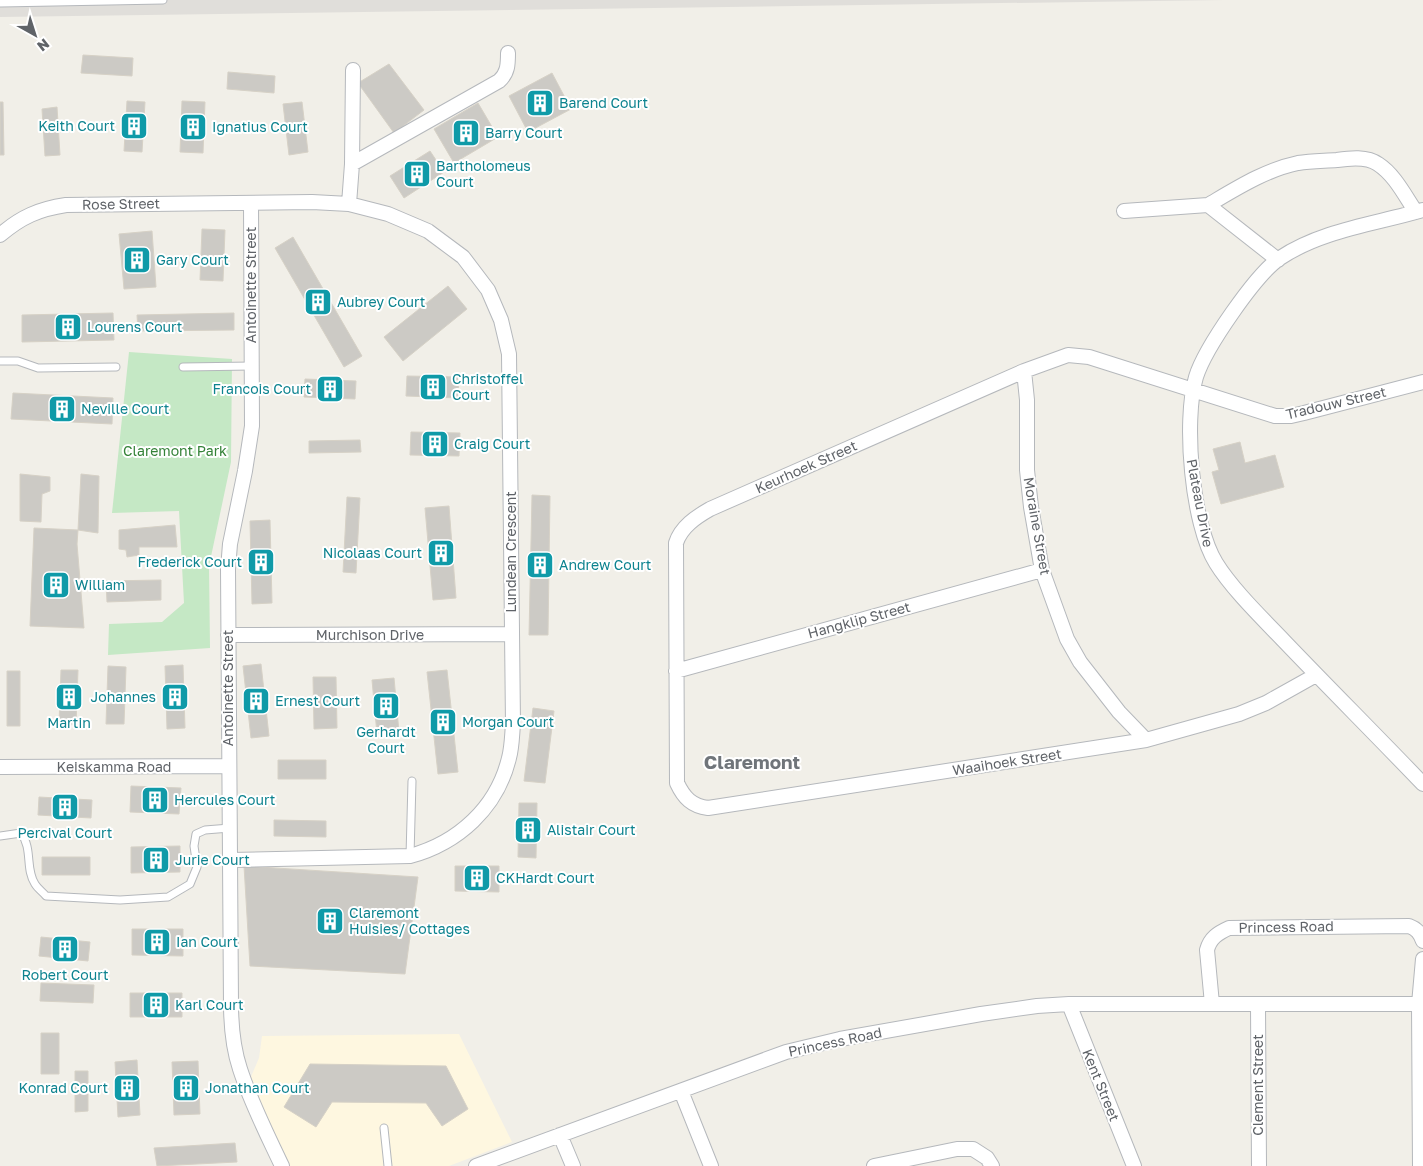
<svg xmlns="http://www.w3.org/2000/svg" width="1423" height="1166" viewBox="0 0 1423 1166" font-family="'Golos Text',sans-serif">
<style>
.commercial{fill:#fef7e0}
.industrial{fill:#e0deda}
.green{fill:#c5e8c5}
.building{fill:#cccac5;stroke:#d6d1c6}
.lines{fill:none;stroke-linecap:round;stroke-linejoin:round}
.service-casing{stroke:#b5b8bc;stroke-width:9}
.minor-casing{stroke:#b5b8bc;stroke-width:16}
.service{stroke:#fff;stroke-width:7}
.minor{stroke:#fff;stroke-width:14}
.labels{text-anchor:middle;stroke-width:4;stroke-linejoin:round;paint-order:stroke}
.culture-label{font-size:14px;fill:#0d838f;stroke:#fff;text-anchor:start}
.street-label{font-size:14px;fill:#5f6368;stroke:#fff}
.park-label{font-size:14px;fill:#348238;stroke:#fff}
.district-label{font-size:19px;font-weight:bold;fill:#70757a;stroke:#fff}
</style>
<rect width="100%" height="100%" fill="#f1efe8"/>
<path class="commercial" d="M459,1034L512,1142L449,1166H290L250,1079L259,1058L262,1036Z"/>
<path class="industrial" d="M0,0H1224L0,17Z"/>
<path class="green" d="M129,352L232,359L231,462L209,566L210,648L108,655L109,624L162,622L184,603L179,511L112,513Z"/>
<path class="building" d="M83,55L133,58L132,76L81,73Z
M389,64L424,110L394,133L358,83Z
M228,72L275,76L274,93L227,89Z
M552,73L571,109L528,132L509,96Z
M127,101L145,102L142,152L124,151Z
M182,101L205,102L203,153L180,152Z
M0,102H3L4,155H0Z
M302,102L308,152L289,155L283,104Z
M478,103L498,137L454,163L434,129Z
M57,107L60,155L45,156L42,109Z
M430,151L444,172L404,198L390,176Z
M202,229L225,230L223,281L200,280Z
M152,231L156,287L124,289L119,234Z
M293,237L362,356L344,367L275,248Z
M448,286L467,309L403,361L384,337Z
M113,313L114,340L22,342V315Z
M234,313V330L138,331L137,315Z
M407,376L459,377L458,398L406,396Z
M305,379L356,381L355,399L304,397Z
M13,393L113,398L112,424L11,419Z
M411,432L460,433L459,456L410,455Z
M360,440L361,452L309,453V441Z
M1240,442L1245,463L1275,455L1284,487L1221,504L1212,472L1219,470L1213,449Z
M20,474L50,477V491L42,494L41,522L20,521Z
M81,474L99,476L98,533L78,530Z
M532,495L550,496L548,635H529Z
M347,497L360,498L356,573L343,572Z
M449,506L456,598L433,600L425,508Z
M270,520L272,603L252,604L250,521Z
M175,525L177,547H139V555L127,557L126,550L119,549V530Z
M34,528L78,530L77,544L84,628L30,626Z
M161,580V600L107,602L106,581Z
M261,664L269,736L251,738L243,666Z
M183,665L185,728L167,729L165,666Z
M108,666L126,667L124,724H106Z
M61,670H78L76,725L59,724Z
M447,670L458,772L438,774L427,672Z
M7,671H20V726H7Z
M313,677H336L337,728L314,729Z
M394,678L399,732L377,734L372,680Z
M533,708L554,711L545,783L524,781Z
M278,760H326V779H278Z
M131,786L181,788L179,814L130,812Z
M39,797L92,800L91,818L38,815Z
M519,803H537L536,858L518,857Z
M274,820L326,821V837L274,836Z
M180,846V872L131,873V847Z
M42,857H90V875H42Z
M244,866L418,877L405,974L250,966Z
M455,866H499V892L455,891Z
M132,929H183V956L132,955Z
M41,937L90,942L88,961L39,956Z
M41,983L94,985L93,1003L40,1001Z
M130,993H182V1017H130Z
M41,1033H59V1074H41Z
M137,1060L140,1115L118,1117L115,1062Z
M198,1061L200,1114L174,1115L172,1062Z
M310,1064L446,1066L468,1109L442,1126L426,1103L332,1102L316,1127L284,1107Z
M75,1071H88V1111L75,1112Z
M235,1143L237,1162L157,1166L154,1148Z"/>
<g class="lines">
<g class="service-casing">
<path id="service" d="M0,3L163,0
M0,361H18L38,368L116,367
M183,367L252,366
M0,836L21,833C33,849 25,869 35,884C38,889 43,892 46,896L120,900L168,897L190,884L197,867L194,846L196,834L205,830L230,828
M410,856L412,781
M384,1128L388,1166"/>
</g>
<g class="minor-casing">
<path id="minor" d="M352,164L499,81C508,73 508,64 508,53
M251,203L252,426L245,471L230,544L228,569L231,1003C231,1026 233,1048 240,1069C251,1103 267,1134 282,1166
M349,204L352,164L353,70
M1208,205C1237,188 1265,170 1298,163C1311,161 1324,161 1337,160C1350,158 1367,156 1378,164C1395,175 1405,196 1416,212
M1423,210C1376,224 1322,230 1280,258C1256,274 1205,348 1196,377C1183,421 1192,525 1216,563C1232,589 1263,619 1284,641C1330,689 1377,736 1423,784
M1124,211L1208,205L1278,260
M0,235C21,217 39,209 66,205L312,202L349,204L388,214L428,231L463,257L488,290L501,320L509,354L513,724C512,735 512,747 509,758C497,808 458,843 410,856L231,860
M1024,371L1027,400V470L1031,507L1042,570L1067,639L1080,662L1119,712L1146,740
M228,635L511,634
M676,671L1042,570
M1316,675L1266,703L1239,714L1146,740L708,808C692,806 684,798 677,783L676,543C681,527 696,517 710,509L1024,371L1068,355L1089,357L1275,416H1291L1304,413L1423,382
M0,767L228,766
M1069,1004L1134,1166
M1212,1004L1207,950C1210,938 1218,933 1229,928L1409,926C1417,929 1420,933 1423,941
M1258,1005L1259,1166
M681,1091L711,1166
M560,1135L573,1166
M476,1166L786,1052L840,1039L981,1014L1037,1006L1069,1004H1423
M874,1166L957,1149H973L987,1158L992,1166
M1420,1166L1419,1004L1423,959"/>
</g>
<use href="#service" class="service"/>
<use href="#minor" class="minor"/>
</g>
<defs>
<g id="building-square" transform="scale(1.4375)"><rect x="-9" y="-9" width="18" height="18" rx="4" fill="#0f9aa8" stroke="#fff"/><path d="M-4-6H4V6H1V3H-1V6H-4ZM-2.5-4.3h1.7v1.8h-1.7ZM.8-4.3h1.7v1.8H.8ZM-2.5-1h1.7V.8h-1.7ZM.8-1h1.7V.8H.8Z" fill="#fff"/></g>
</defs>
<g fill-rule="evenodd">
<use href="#building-square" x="540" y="103"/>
<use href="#building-square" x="134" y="126"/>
<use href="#building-square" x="193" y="127"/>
<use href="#building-square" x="466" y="133"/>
<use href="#building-square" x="417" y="174"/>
<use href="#building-square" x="137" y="260"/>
<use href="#building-square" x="318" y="302"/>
<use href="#building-square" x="68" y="327"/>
<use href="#building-square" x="433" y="387"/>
<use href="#building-square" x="330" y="389"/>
<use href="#building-square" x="62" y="409"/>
<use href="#building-square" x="435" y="444"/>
<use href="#building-square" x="441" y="553"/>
<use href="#building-square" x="261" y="562"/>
<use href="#building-square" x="540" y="565"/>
<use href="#building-square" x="56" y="585"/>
<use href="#building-square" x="69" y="697"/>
<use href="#building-square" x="175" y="697"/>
<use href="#building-square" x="256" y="701"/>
<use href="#building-square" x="386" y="706"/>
<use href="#building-square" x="443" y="722"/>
<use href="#building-square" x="155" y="800"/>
<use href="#building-square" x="65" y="807"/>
<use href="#building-square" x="528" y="830"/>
<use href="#building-square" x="156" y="860"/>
<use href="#building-square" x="477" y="878"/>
<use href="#building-square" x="330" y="921"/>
<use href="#building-square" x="157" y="942"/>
<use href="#building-square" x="65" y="949"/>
<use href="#building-square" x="156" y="1005"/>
<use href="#building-square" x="127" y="1088"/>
<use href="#building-square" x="186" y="1088"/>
</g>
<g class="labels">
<g class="culture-label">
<text x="559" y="108">Barend Court</text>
<text x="115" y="131" text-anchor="end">Keith Court</text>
<text x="212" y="132">Ignatius Court</text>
<text x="485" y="138">Barry Court</text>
<text x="436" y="171">Bartholomeus<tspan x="436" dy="16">Court</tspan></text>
<text x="156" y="265">Gary Court</text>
<text x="337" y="307">Aubrey Court</text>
<text x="87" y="332">Lourens Court</text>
<text x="452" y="384">Christoffel<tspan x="452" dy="16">Court</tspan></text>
<text x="311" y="394" text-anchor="end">Francois Court</text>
<text x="81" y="414">Neville Court</text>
<text x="454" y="449">Craig Court</text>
<text x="422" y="558" text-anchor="end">Nicolaas Court</text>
<text x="242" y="567" text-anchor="end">Frederick Court</text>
<text x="559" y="570">Andrew Court</text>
<text x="75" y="590">William</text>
<text x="156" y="702" text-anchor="end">Johannes</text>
<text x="275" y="706">Ernest Court</text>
<text x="462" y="727">Morgan Court</text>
<text x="69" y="728" text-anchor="middle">Martin</text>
<text x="386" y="737" text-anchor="middle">Gerhardt<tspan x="386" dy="16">Court</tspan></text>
<text x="174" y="805">Hercules Court</text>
<text x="547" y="835">Alistair Court</text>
<text x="65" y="838" text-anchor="middle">Percival Court</text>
<text x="175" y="865">Jurie Court</text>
<text x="496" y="883">CKHardt Court</text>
<text x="349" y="918">Claremont<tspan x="349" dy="16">Huisies/ Cottages</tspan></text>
<text x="176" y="947">Ian Court</text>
<text x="65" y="980" text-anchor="middle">Robert Court</text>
<text x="175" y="1010">Karl Court</text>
<text x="108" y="1093" text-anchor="end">Konrad Court</text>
<text x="205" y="1093">Jonathan Court</text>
</g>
<g class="street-label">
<text transform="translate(121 204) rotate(-1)" y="5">Rose Street</text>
<text transform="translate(251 285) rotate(-90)" y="5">Antoinette Street</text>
<text transform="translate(1336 403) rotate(-13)" y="5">Tradouw Street</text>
<text transform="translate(806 467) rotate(-24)" y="5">Keurhoek Street</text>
<text transform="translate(1200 503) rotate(79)" y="5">Plateau Drive</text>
<text transform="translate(1037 526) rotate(80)" y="5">Moraine Street</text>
<text transform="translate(511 552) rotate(-90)" y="5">Lundean Crescent</text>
<text transform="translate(859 620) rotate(-15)" y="5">Hangklip Street</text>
<text x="370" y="640">Murchison Drive</text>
<text transform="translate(228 688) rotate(-90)" y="5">Antoinette Street</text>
<text transform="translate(1007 762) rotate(-9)" y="5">Waaihoek Street</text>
<text x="114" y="772">Keiskamma Road</text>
<text transform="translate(1286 927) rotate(-1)" y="5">Princess Road</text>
<text transform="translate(835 1042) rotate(-12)" y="5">Princess Road</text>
<text transform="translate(1101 1085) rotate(68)" y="5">Kent Street</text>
<text transform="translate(1258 1085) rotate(-90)" y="5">Clement Street</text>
</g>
<g class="park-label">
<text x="175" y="456">Claremont Park</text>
</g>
<g class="district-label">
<text x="752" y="769">Claremont</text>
</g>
</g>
<g transform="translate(35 35) rotate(141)" stroke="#ffffff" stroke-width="4" paint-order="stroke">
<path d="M0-4L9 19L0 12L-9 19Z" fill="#5f6368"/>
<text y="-8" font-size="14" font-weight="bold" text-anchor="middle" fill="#5f6368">N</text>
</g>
</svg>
